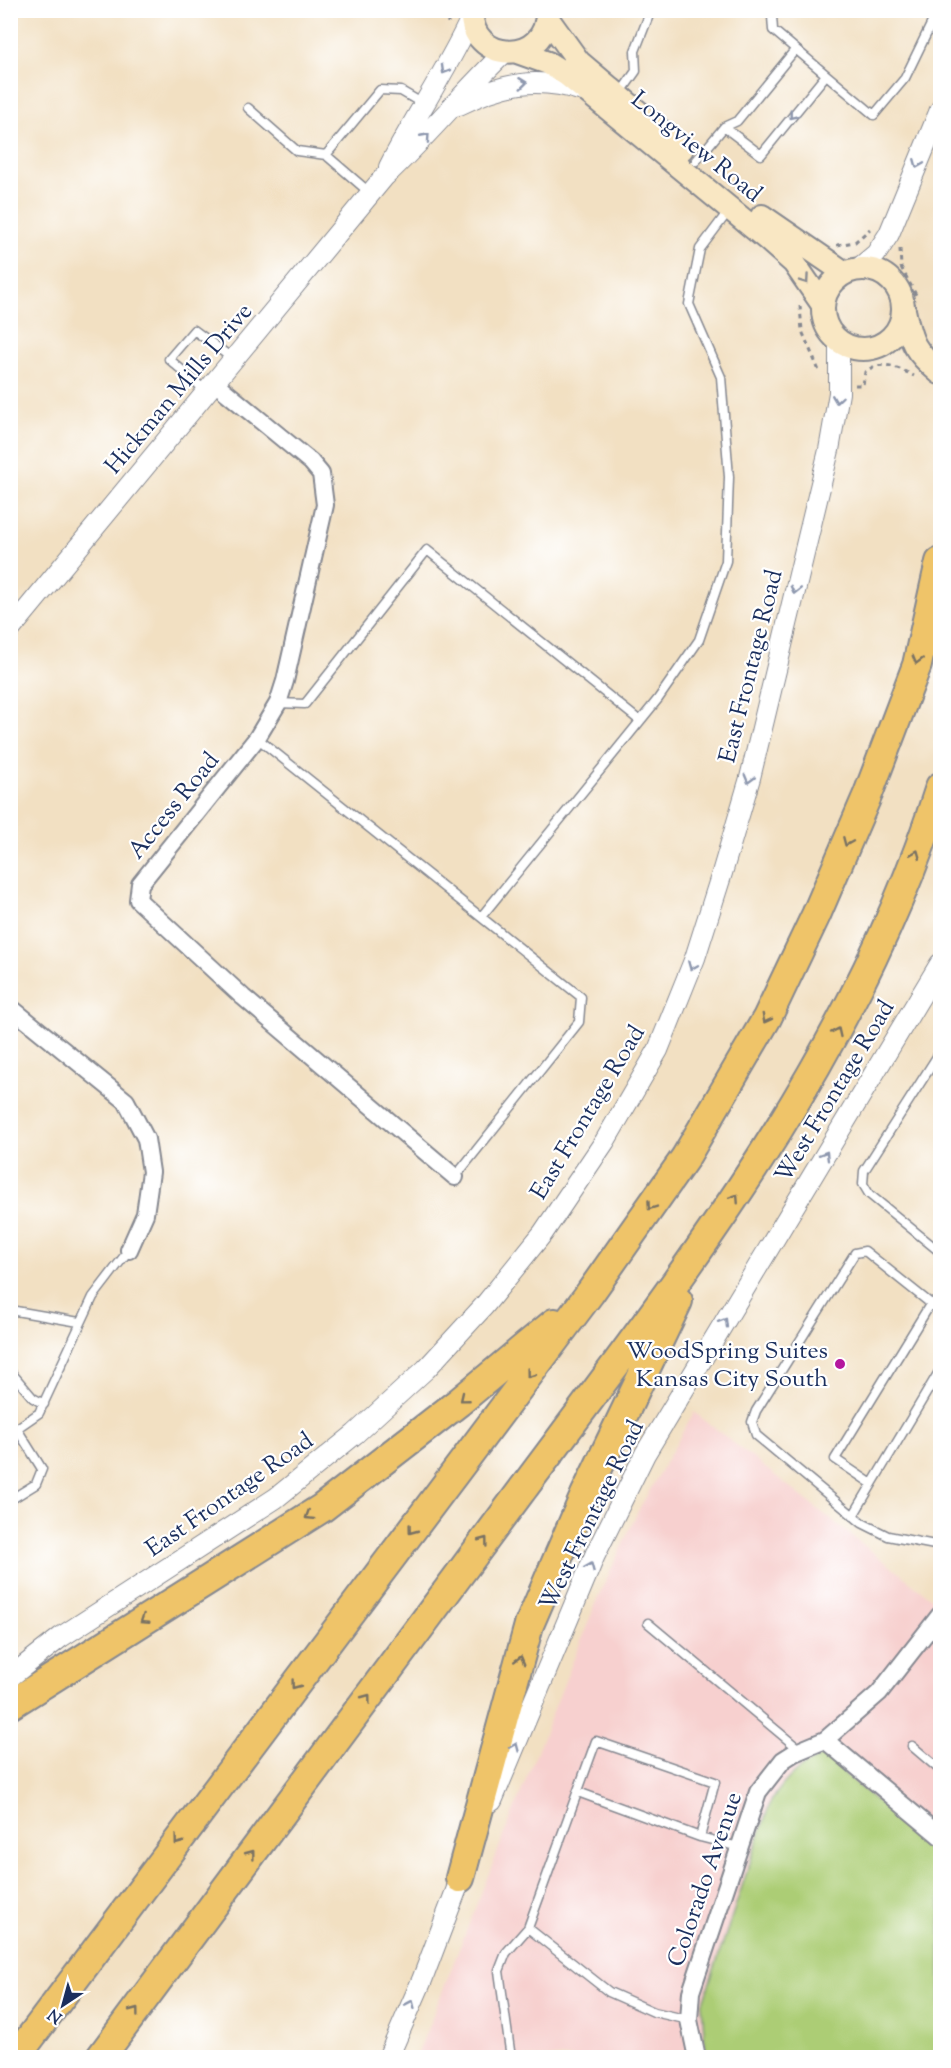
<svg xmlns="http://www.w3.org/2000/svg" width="951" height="2068" viewBox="0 0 951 2068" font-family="'Sorts Mill Goudy',serif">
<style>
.built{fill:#f7d0cf}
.green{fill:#accd75;stroke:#647e6a;stroke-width:1.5}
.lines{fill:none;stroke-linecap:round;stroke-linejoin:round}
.service-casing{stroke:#868890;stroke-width:11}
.minor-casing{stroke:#868890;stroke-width:20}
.tertiary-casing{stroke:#868890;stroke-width:22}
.secondary-casing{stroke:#868890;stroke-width:26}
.motorway-casing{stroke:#868890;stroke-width:32}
.path{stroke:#868890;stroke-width:3;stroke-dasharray:4.5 4.5;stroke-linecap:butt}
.service{stroke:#fff;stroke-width:8}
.minor{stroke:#fff;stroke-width:16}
.tertiary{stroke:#fff;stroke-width:20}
.secondary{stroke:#f9e7c3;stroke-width:22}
.motorway{stroke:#efc469;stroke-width:28}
.oneway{stroke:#8d97ae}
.oneway2{stroke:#8a8b90}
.oneway3{stroke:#7a7263}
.poi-dot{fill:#b5179e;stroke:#fff;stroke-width:2}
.labels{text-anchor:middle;stroke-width:4.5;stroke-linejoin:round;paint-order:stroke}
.street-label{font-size:24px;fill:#1b2f5e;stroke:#fff}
.poi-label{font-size:24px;fill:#1b2f5e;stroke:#fff;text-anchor:end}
</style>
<rect width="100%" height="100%" fill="#fff"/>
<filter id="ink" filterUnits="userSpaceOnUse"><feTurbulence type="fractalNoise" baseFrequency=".0167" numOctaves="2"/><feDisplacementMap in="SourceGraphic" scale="12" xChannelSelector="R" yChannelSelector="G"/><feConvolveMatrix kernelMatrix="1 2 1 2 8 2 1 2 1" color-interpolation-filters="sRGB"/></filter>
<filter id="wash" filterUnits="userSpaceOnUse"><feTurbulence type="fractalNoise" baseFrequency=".008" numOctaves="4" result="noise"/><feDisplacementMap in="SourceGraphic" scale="24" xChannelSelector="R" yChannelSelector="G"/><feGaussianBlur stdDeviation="1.35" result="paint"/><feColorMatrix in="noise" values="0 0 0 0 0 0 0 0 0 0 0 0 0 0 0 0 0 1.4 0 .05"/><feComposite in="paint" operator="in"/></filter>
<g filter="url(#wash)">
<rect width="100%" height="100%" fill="#f2e0c2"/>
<path class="built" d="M694,1412L940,1605V2057L416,2058L597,1600L638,1511Z"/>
<path class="green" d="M828,1753L847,1776L940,1853V2057H709L705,2048L702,2005L770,1803C786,1777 800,1765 828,1753Z"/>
</g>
<g filter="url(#ink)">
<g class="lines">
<g class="service-casing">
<path id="service" d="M776,10L772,16L773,30L874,115L905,78L938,10
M619,95L636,71L635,51L651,10
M248,108L297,151L326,155
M724,127L761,155L826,75
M696,161L724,127L737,121L795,50
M370,193L326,155L380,90L401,91L425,105
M207,392L169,359L194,330L233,359
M278,703L305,704L427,550L640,721
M257,738L581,997L579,1022L455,1177
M481,917L658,699L699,640L726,561L729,477L721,377L689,304L700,249L730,209
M940,1052L864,1171L863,1184L869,1194L940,1252
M10,1310L79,1322
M940,1311L865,1251L855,1253L756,1411L752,1422L756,1435L862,1523L888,1536L940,1546
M10,1371L33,1398L44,1404
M10,1433L39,1413L93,1297L129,1250
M872,1484L835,1459L931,1303
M10,1500L36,1484L42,1469L17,1429
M853,1516L940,1370
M648,1623L800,1750
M912,1746L940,1770
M578,1792L700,1837
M528,1928L609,1992L654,2012L689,2020
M511,2058L499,1971L506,1953L528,1928L596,1741L715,1782L700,1837L739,1847"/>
</g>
<g class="minor-casing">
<path id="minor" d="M215,383L311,462L321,474L325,505L285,681L278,703L257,738L140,884L138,900L243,997L455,1177
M10,1007L126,1101L146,1139L151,1172L145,1214L129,1250
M825,1740L940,1836
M697,2058L689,2020L691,1992L758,1792L783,1760L794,1753L825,1740L879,1693L940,1615"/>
</g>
<g class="tertiary-casing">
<path id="tertiary" d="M459,105C503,83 536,76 583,91
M389,167C415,116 447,70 471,18
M858,269L876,254L889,234L940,110
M10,630L384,177C427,137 463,92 505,52
M10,1677L61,1637L276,1498L355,1434L426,1369L484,1306L543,1233L605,1141L658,1050L695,958L722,873L750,778L829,450L839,393V341
M492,1801L595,1555L645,1454L940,964
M388,2058L422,1980L465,1867"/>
</g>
<g class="secondary-casing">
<path id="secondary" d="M472,10C468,64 549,67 547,10
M548,19L579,62L682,149
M517,52L548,63L567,75L768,240L794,263L823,305
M762,216L845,273
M823 309a40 40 0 1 1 80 0a40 40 0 1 1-80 0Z
M904,310C911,343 914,351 940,373"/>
</g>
<g class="motorway-casing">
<path id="motorway" d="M10,1705L322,1508L459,1402L554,1323
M460,1878L529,1625L585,1495L678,1301
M15,2058L590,1293L685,1158L767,1018L816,915L868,794L917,665L940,562
M100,2058C240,1868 381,1679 522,1490C687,1269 857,1054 940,787"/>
</g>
<path class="path" d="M447,10L448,23
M837,245L855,242L870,229
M900,249L901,267L916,295
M800,306L802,331L820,373
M855,385H863L865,372C881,359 897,367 914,376"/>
<use href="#service" class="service"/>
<use href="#minor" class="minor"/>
<use href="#tertiary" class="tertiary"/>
<use href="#secondary" class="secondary"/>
<use href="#motorway" class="motorway"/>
</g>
<defs><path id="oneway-chevron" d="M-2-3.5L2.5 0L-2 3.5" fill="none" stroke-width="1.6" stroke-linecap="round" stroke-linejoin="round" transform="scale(1.5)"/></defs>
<g class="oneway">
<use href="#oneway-chevron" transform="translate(445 70) rotate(120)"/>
<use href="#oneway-chevron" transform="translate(523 83) rotate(-7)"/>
<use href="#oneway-chevron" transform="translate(793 115) rotate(129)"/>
<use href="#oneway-chevron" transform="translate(426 137) rotate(-48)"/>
<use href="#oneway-chevron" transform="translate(918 164) rotate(112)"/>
<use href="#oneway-chevron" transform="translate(837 399) rotate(98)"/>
<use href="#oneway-chevron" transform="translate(795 590) rotate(104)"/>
<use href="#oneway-chevron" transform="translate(749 779) rotate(105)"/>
<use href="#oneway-chevron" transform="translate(692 966) rotate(112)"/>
<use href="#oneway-chevron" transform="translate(825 1155) rotate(-59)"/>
<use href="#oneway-chevron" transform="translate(724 1322) rotate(-59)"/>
<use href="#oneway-chevron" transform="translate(590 1567) rotate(-67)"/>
<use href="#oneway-chevron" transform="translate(515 1747) rotate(-67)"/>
<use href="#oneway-chevron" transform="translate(411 2004) rotate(-66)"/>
</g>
<use class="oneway2" href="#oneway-chevron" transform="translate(805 280) rotate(55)"/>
<g class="oneway3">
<use href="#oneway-chevron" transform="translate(917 660) rotate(105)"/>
<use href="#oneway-chevron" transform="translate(847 842) rotate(113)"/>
<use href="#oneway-chevron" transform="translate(916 854) rotate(-68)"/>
<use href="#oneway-chevron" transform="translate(766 1019) rotate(118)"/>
<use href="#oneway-chevron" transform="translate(837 1032) rotate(-65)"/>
<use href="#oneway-chevron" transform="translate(735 1198) rotate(-57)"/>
<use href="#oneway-chevron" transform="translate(651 1206) rotate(125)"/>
<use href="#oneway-chevron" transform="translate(530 1374) rotate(127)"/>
<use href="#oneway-chevron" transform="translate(464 1398) rotate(141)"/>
<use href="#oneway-chevron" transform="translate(309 1516) rotate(148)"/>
<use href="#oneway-chevron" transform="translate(412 1530) rotate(127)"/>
<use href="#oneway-chevron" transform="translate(484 1541) rotate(-53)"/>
<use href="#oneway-chevron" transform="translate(144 1620) rotate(147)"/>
<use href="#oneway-chevron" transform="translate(520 1660) rotate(-75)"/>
<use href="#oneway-chevron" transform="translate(295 1685) rotate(127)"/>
<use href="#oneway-chevron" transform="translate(367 1698) rotate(-53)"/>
<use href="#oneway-chevron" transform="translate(178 1841) rotate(127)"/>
<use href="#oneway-chevron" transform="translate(251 1854) rotate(-53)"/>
<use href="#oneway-chevron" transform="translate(135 2011) rotate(-53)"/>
</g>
</g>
<circle class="poi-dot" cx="840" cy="1364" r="6"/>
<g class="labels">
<g class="street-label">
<text transform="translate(697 146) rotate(39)" y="8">Longview Road</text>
<text transform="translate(178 388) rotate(-50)" y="8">Hickman Mills Drive</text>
<text transform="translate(750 666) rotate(-76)" y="8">East Frontage Road</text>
<text transform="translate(173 805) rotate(-51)" y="8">Access Road</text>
<text transform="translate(834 1091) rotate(-59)" y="8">West Frontage Road</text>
<text transform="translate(587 1112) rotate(-59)" y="8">East Frontage Road</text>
<text transform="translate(229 1494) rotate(-35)" y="8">East Frontage Road</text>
<text transform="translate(591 1515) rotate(-64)" y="8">West Frontage Road</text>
<text transform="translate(704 1879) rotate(-71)" y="8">Colorado Avenue</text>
</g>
<g class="poi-label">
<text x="828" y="1358">WoodSpring Suites<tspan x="828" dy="28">Kansas City South</tspan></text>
</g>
</g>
<rect width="951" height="2068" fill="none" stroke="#fff" stroke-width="36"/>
<g transform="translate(63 2005) rotate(216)" stroke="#ffffff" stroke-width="4.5" paint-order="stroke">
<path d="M0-4.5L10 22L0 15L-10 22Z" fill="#1b2f5e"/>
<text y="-9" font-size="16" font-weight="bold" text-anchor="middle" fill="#1b2f5e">N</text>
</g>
</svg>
